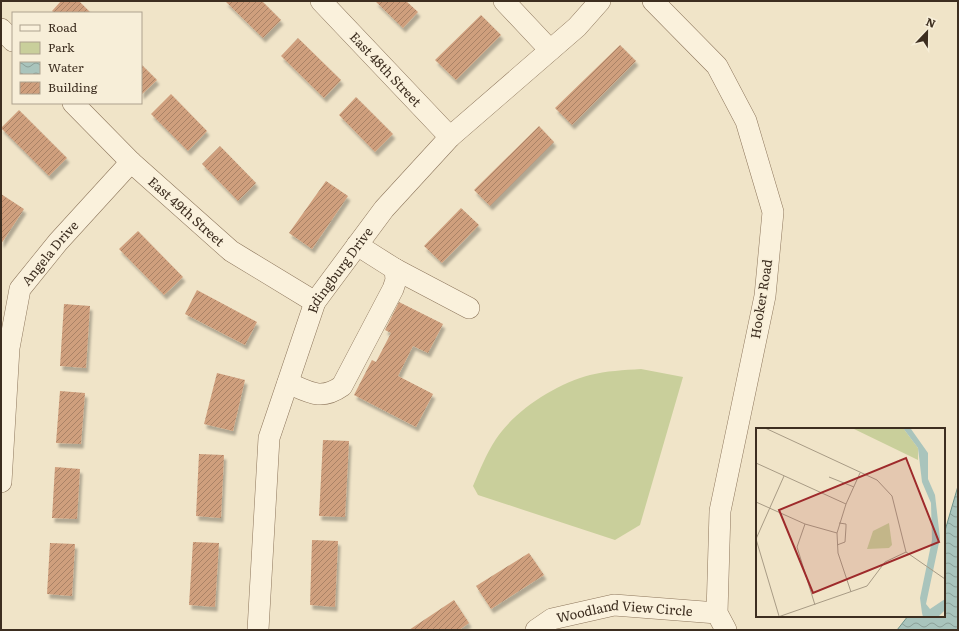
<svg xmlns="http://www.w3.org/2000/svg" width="959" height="631" viewBox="0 0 959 631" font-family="Literata,serif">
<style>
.green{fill:#c9cf9b}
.water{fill:url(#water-waves);stroke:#6f938a}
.building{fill:url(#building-hatch);filter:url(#shadow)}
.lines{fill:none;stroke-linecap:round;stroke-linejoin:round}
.minor-casing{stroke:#8d765c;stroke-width:22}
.minor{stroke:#faf1dc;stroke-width:21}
.labels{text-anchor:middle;stroke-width:3;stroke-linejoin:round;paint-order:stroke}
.street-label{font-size:13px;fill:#3d2e20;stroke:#f7eed8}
.inset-road{fill:none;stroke:#a89b85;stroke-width:1}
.view{fill:#9e2a2b;fill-opacity:0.15;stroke:#9e2a2b;stroke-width:2}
.inset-edge{fill:none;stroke:#3d2e20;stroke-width:2}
</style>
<defs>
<pattern id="water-waves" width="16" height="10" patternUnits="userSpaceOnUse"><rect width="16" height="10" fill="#a9c4bc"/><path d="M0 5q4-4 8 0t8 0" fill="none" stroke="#8ba098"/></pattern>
<pattern id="building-hatch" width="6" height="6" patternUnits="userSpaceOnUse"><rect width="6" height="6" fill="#cf9f7d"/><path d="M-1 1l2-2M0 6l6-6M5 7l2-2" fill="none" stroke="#a98266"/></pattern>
<filter id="shadow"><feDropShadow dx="2.5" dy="4.5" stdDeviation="1" flood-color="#0004"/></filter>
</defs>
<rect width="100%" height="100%" fill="#f0e4c8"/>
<path class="green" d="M641,369L683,377L640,525L615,540L478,495L473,486C480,470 486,454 496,439C515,410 556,384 590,375C606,371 624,370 641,369Z"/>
<path class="water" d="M958,486V630H897L908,616H944V534Z"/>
<path class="building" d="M61,1H79L91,13H54L52,11Z
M225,1H262L281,20L263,38Z
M375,1H406L418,12L403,28Z
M481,15L501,35L456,80L435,60Z
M298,38L341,80L324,98L281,56Z
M620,45L636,61L572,125L555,108Z
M141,64L157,80L141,95Z
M171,94L207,131L188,151L151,114Z
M356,97L393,134L375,152L339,115Z
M19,110L67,158L49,176L1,128Z
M539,126L554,142L490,206L474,190Z
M220,146L256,183L238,201L202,164Z
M326,181L348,196L312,249L289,233Z
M1,194L24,209L1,244Z
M461,208L479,225L442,263L424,246Z
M138,231L183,277L164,295L119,249Z
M197,290L257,322L245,345L185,314Z
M399,302L443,324L428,353L413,346L398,376L433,394L416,427L354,395L372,360L376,362L391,333L385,330Z
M64,304L90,306L86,368L60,366Z
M217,373L245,380L233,431L204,424Z
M60,391L85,393L81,444L56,443Z
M323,440L349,441L345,517L319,516Z
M199,454L224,455L221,518L196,516Z
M55,467L80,469L77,519L52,518Z
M312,540L338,541L335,607L310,605Z
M193,542L219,543L215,607L189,605Z
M50,543L75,544L72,596L47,594Z
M529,553L544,575L491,609L476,586Z
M454,600L469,623L459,630H409Z"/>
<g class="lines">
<g class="minor-casing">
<g id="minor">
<path id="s1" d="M321,1L450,137"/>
<path d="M504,1L550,50"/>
<path d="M653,1L717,66L746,121L773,212L765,296L720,511L717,613L726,630"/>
<path d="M1,29L13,41"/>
<path id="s2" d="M73,103L131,162L231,251L315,302"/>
<path d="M395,269L469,308"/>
<path d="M288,383C309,392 321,401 342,386L393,289L396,280L395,269L357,245"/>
<path id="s3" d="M1,482L9,348L20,289L58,242L131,162"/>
<path id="s4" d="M258,630L269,438L315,302L384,209L450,137L577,27L600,1"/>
<path id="s5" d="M536,630L552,619L614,605L717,613"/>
</g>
</g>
<use href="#minor" class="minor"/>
</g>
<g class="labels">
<g class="street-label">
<text dy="5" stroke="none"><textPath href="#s1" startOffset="94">East 48th Street</textPath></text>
<text dy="5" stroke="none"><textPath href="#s2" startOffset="157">East 49th Street</textPath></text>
<text dy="5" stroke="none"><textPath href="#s3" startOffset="241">Angela Drive</textPath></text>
<text dy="5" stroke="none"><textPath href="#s4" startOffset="376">Edingburg Drive</textPath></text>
<text transform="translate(761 299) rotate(-81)" y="5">Hooker Road</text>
<text dy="5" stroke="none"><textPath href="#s5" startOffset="93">Woodland View Circle</textPath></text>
</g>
</g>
<g transform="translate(756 428)">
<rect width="189" height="189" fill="#f0e4c8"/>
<path d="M133,95L136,117L133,120L111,121L117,103Z" fill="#c9cf9b"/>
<path d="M96,0H147L162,20V32Z" fill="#c9cf9b"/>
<path d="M147,0L155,1L172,25V51L179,67L184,110L170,176L174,181L189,171V182L182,189H167L166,185L164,170L176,112L175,75L166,54L162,20Z" fill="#a9c4bc"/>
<path class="inset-road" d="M9,0L121,52L136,68L150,124L189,151M0,35L90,76M73,49L98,59M0,74L49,96L81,105M49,96L41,119L59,177M81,117L89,114L90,99V96L83,95M95,164L82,125L81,105L90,76L104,45M23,188L0,111L28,48M22,189L111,158L129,134L150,124"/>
<path class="view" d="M150,30L183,114L57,165L23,82Z"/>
<rect width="189" height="189" class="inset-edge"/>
</g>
<rect width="959" height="631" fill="none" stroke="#3d2e20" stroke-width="4"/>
<rect x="12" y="12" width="130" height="92" fill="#f7eed8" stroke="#ada18e"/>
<rect x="20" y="25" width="20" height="6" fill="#faf1dc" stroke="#ada18e"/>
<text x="48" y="32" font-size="12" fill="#3d2e20">Road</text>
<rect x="20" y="42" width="20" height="12" fill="#c9cf9b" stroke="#ada18e"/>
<text x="48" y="52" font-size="12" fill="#3d2e20">Park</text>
<rect x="20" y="62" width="20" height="12" fill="url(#water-waves)" stroke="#ada18e"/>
<text x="48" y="72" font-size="12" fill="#3d2e20">Water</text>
<rect x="20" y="82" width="20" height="12" fill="url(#building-hatch)" stroke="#ada18e"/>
<text x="48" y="92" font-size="12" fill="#3d2e20">Building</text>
<g transform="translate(927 32) rotate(22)" stroke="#f7eed8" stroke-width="3" paint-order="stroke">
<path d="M0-3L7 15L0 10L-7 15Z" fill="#3d2e20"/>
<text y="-6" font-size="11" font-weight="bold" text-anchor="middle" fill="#3d2e20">N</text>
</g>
</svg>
